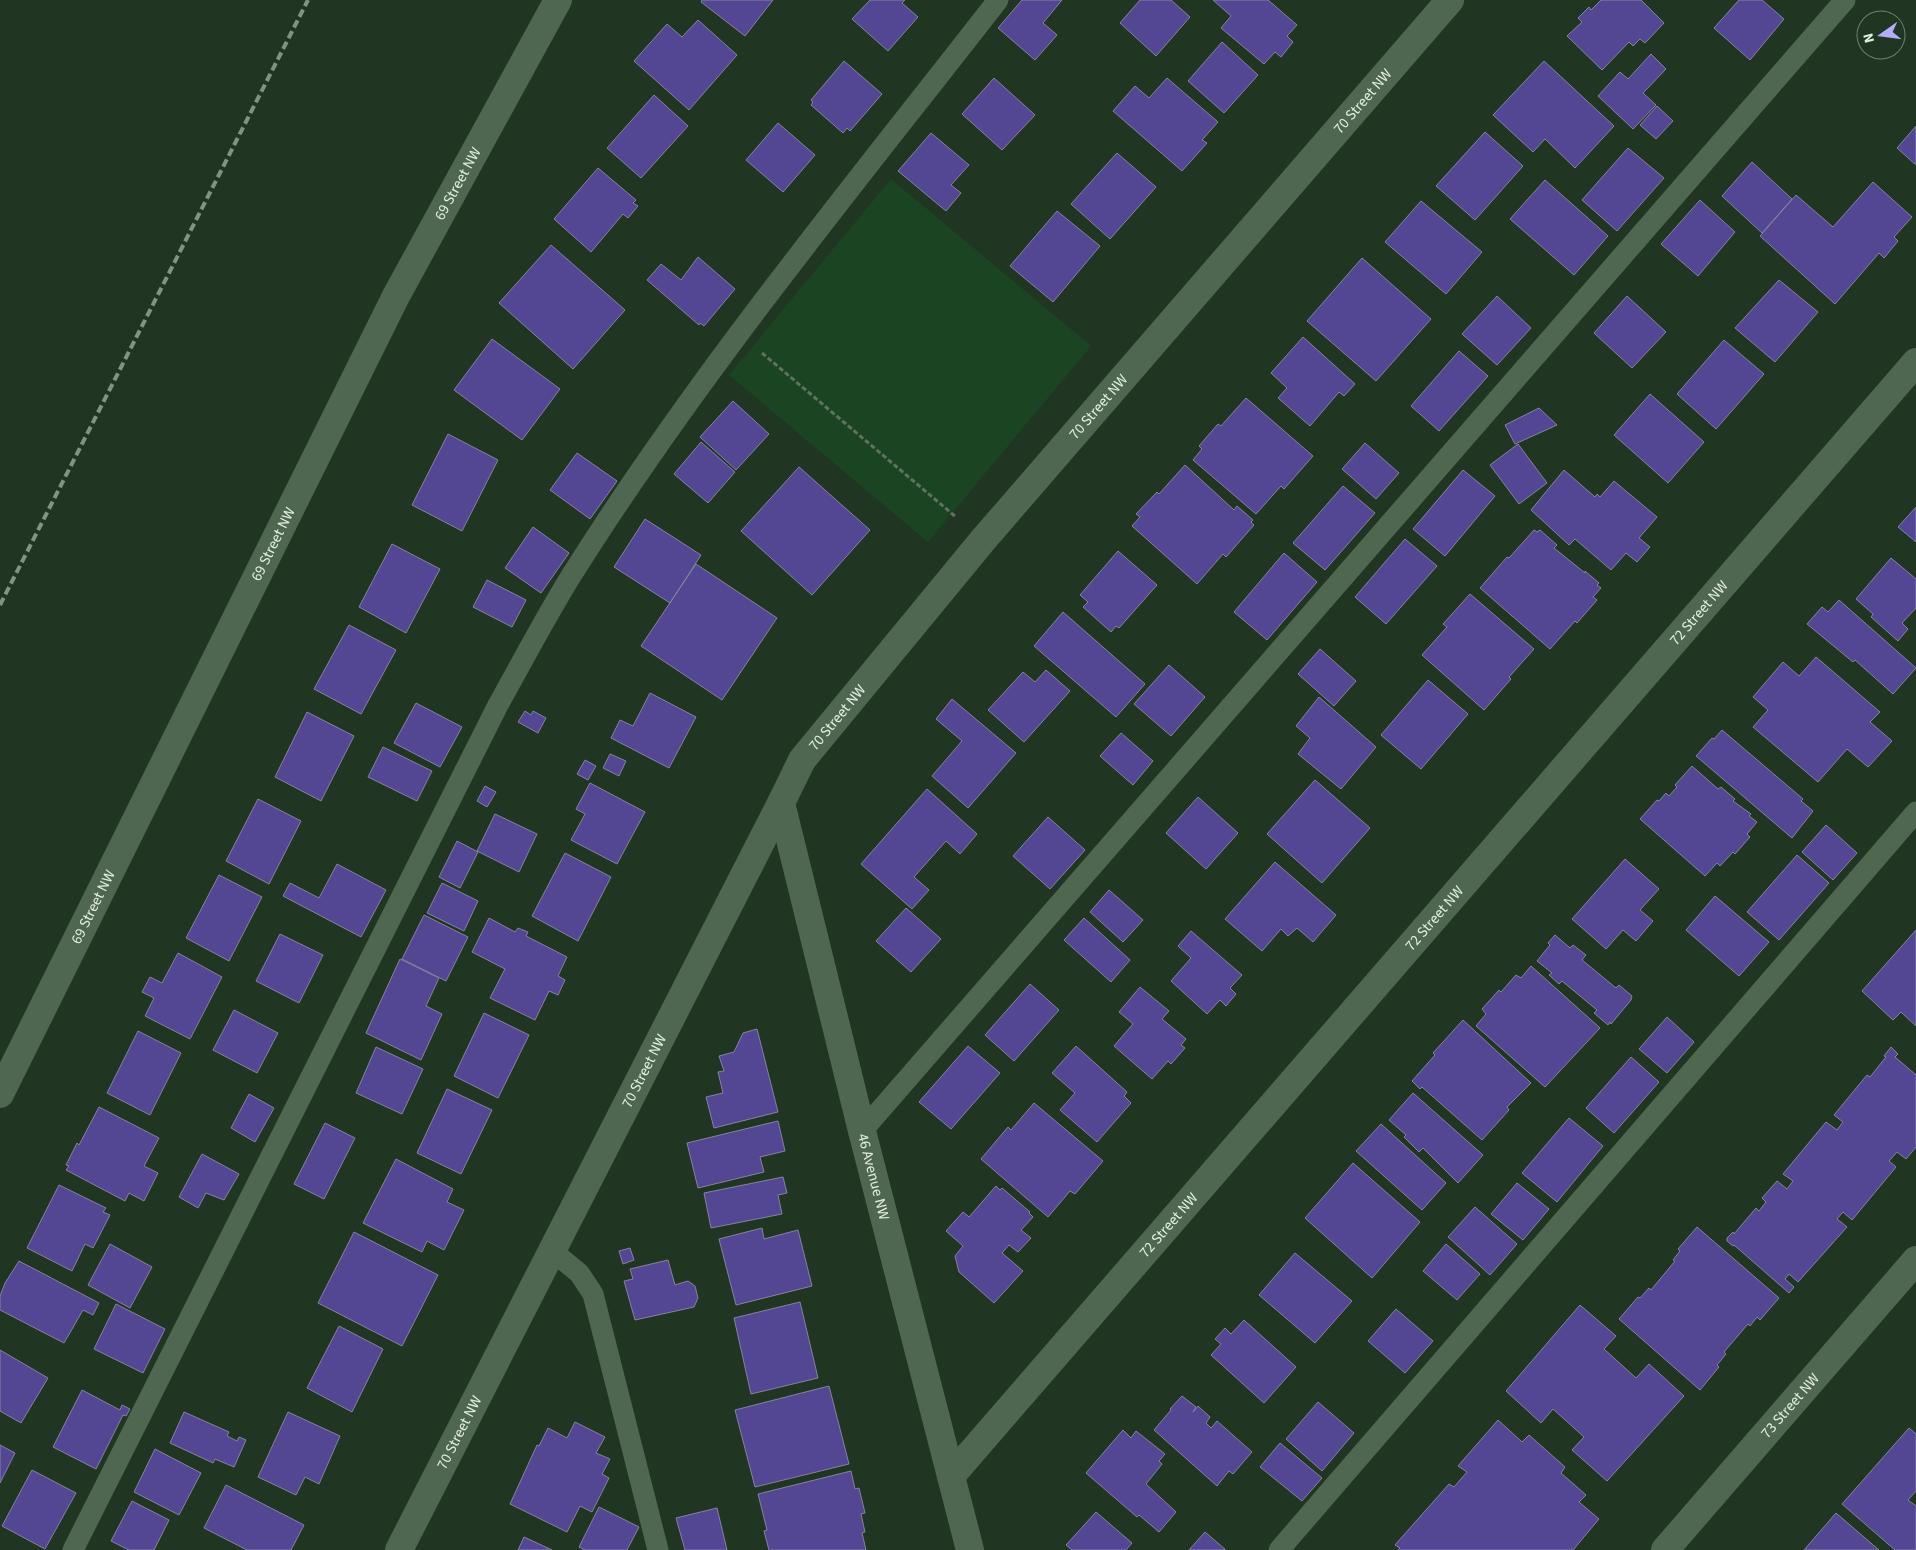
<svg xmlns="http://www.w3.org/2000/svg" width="1916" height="1550" viewBox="0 0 1916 1550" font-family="'Source Sans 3',sans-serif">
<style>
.green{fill:#1b4522}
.building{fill:#534693;stroke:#8583a0}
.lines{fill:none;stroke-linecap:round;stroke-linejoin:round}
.path{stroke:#5f7261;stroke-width:3;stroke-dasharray:5 2.5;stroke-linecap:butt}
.lane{stroke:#4f6751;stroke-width:21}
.street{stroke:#4f6751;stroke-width:28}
.rail{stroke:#819383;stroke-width:4;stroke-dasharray:8 4;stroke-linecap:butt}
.labels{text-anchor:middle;stroke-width:4;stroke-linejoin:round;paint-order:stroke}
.street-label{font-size:15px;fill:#e2efe3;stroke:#203623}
</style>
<rect width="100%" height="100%" fill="#203623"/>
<path class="green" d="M891,179L1091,346L928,542L729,375Z"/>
<path class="building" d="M702,0H773L745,36L701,2Z
M870,0H905L902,3L918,17L888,51L852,19Z
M1022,0H1062L1043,23L1057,35L1035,60L998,28Z
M1140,0H1171L1190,17L1156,56L1120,23Z
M1213,0H1268L1297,25L1287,36L1293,42L1281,57L1275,52L1264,64L1221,28L1231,16Z
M1601,0H1641L1664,23L1645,43L1640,39L1633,46L1629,42L1602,70L1567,36L1582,22L1578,18L1589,7L1591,10Z
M1739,0H1762L1784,19L1750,60L1714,28Z
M698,20L737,55L689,110L634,61L667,24L682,37Z
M1222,42L1258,75L1224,113L1188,81Z
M1651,54L1666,69L1643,93L1656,105L1633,129L1598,96L1620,72L1628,79Z
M844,61L882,94L850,131L847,128L843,133L811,105L813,102L811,100Z
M1544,61L1614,126L1575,168L1545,139L1533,152L1493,115Z
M994,78L1035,115L1002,150L962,114Z
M1167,78L1218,122L1202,140L1207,143L1182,171L1113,111L1135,86L1149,98Z
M654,95L688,126L641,178L607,148Z
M1657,106L1673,121L1656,139L1640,125Z
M778,123L815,155L783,192L746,160Z
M1916,126V165L1897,148Z
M1485,132L1523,166L1475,220L1436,186Z
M931,133L969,165L951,185L961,193L946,211L898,171Z
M1628,148L1664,178L1617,231L1582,200Z
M1117,153L1156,187L1110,239L1071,204Z
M1752,162L1792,199L1762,233L1722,196Z
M598,168L636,200L633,203L638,206L628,218L623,214L591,252L554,219Z
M1545,180L1608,236L1574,275L1510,219Z
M1873,182L1912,217L1894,237L1898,241L1884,258L1879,253L1835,304L1760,236L1796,195L1833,227Z
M1700,200L1735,232L1698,276L1661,244Z
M1421,201L1482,252L1446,294L1385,242Z
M1057,211L1100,246L1053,302L1010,266Z
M551,245L625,310L573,369L499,303Z
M698,257L735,289L704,326L700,323L699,325L647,280L661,264L681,280Z
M1362,258L1431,319L1376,381L1307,321Z
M1779,280L1818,312L1775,362L1735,328Z
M1497,296L1531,328L1497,365L1462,334Z
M1627,296L1666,332L1632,368L1594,333Z
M1303,337L1355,384L1344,396L1339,392L1310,426L1278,398L1287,388L1271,373Z
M492,339L560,389L522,440L454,390Z
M1724,340L1764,374L1716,429L1677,394Z
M1459,351L1488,376L1439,431L1411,406Z
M1650,394L1704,442L1668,483L1614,435Z
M1246,398L1313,456L1284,489L1281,486L1256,514L1193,460L1202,449L1199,446L1218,424L1221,426Z
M733,401L769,434L736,470L700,437Z
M1539,408L1557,425L1515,444L1505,425Z
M448,434L498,460L462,531L412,505Z
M701,442L735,472L708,503L674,474Z
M1365,443L1399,473L1376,499L1342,469Z
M1518,444L1547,483L1519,504L1490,465Z
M577,453L617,481L590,519L550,490Z
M1185,465L1234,510L1237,506L1253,520L1251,522L1254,525L1226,557L1223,554L1197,584L1132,526L1140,517L1136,514L1157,492L1159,494Z
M799,467L870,530L812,595L741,531Z
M1463,470L1495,496L1445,556L1413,529Z
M1564,470L1595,497L1597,494L1600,497L1614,481L1657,517L1639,538L1650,547L1637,562L1626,553L1611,570L1575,539L1569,545L1531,510Z
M1343,486L1375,513L1325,570L1293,543Z
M1916,507V542L1898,527Z
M645,519L701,555L670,603L614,567Z
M533,527L569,553L541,593L505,568Z
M1534,530L1537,532L1540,530L1557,545L1554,548L1585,573V571L1599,583L1597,585L1601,588L1593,597L1597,600L1577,623L1575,621L1550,649L1480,588L1507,557L1509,558Z
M1405,539L1437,566L1386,624L1355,597Z
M392,544L440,569L406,633L359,607Z
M1118,551L1157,585L1119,628L1116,626L1111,632L1083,607L1088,602L1080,595Z
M1284,553L1317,582L1267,640L1234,612Z
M1891,558L1916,579V608L1902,623L1908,629L1898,641L1871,617L1873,614L1856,599Z
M696,564L777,618L722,700L641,646Z
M487,580L526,600L512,627L473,607Z
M1470,594L1534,649L1509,677L1511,679L1484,710L1422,655L1447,627L1443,624Z
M1839,600L1916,668L1893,694L1855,660L1853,662L1807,624L1822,607L1828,612Z
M1063,612L1145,684L1116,717L1034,646Z
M349,625L396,650L361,714L314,689Z
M1320,649L1356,681L1334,706L1298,674Z
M1816,657L1880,712L1870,722L1892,741L1868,767L1847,749L1818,782L1753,727L1768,710L1753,697L1783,662L1799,676Z
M1169,665L1205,697L1171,736L1134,704Z
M1046,670L1070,691L1024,742L988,710L1023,672L1035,682Z
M1428,680L1468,714L1421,769L1381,735Z
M650,693L696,717L669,768L611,738L620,720L633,726Z
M1319,697L1376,747L1341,789L1298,754L1310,738L1296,726Z
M952,699L1016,753L968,808L932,776L962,741L936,719Z
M416,703L462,727L440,767L394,743Z
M525,711L531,715L533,711L546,718L538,733L518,722Z
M307,712L354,736L321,801L275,777Z
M1722,730L1803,799L1801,801L1813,811L1792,838L1696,756L1712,738L1714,739Z
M1121,733L1153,761L1133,785L1100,756Z
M383,747L432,771L417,801L368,777Z
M610,754L626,761L619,776L603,768Z
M585,760L596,766L588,780L577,774Z
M1692,766L1718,789L1721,787L1735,799L1733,801L1751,814L1749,816L1757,822L1747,834L1750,837L1735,854L1733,852L1720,866L1717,863L1705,876L1640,819L1657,800L1659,801L1666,793L1669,796L1677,787L1675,785Z
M1315,780L1370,828L1322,883L1267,834Z
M590,783L645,812L617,864L571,840L585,814L576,809Z
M485,786L496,792L487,807L477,801Z
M927,789L977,834L960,854L946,841L914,877L929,890L912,909L861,864Z
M1198,797L1238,833L1206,869L1166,833Z
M258,799L301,821L269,884L226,861Z
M495,814L537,834L519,872L477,851Z
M1048,817L1085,850L1050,889L1013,856Z
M1826,825L1857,853L1833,880L1802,852Z
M457,841L478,852L460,888L439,877Z
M565,853L611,877L578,941L532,916Z
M1797,855L1829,883L1779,940L1747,912Z
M1625,859L1659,889L1640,910L1653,921L1636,941L1623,930L1606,949L1572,919Z
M1275,862L1336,915L1313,942L1297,928L1288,936L1281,929L1262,951L1225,919Z
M337,864L386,890L361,937L283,896L290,883L319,898Z
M219,875L262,897L229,961L186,938Z
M442,883L478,901L464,931L427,913Z
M1109,890L1143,920L1123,942L1090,912Z
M1715,896L1769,942L1739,976L1686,930Z
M906,908L941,939L911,972L876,941Z
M424,915L468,937L446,981L402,959Z
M489,918L515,932L518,928L528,932L526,936L567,957L558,976L565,980L558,995L549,991L535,1020L490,998L505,969L472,952Z
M1084,918L1130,960L1111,982L1064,940Z
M1916,930V1026L1901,1012L1893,1020L1862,991Z
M1191,931L1242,975L1230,988L1236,994L1226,1006L1220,1000L1207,1014L1171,981L1191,958L1178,946Z
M280,934L323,955L299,1003L256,981Z
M1555,935L1570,948L1573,945L1586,955L1582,960L1616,988L1619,985L1632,996L1631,1000L1611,1024L1610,1022L1608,1025L1594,1013L1597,1010L1562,981L1559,984L1549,975L1552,973L1537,961L1550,945L1548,943Z
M178,953L222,977L190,1039L145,1016L154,998L142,992L150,977L162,983Z
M400,959L439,978L426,1006L442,1014L421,1060L366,1033Z
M1531,966L1600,1028L1545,1087L1476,1026L1486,1014L1482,1009L1499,990L1501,992L1516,975L1521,978Z
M1030,984L1059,1010L1014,1061L985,1035Z
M1140,987L1169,1011L1162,1019L1186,1039L1181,1045L1185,1048L1171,1064L1168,1061L1152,1079L1114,1046L1133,1024L1119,1012Z
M234,1010L278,1033L257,1073L213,1050Z
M484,1013L529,1035L498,1098L454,1076Z
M1667,1017L1694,1042L1667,1073L1639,1049Z
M1463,1020L1531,1083L1507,1107L1509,1110L1482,1140L1422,1087L1420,1089L1412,1081L1435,1055L1433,1053Z
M757,1029L778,1112L714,1128L706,1097L723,1093L718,1072L724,1071L719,1056L734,1052L743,1033Z
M138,1031L181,1053L150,1115L107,1093Z
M968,1046L1000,1073L951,1129L919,1102Z
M1076,1046L1127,1092L1124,1096L1131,1103L1097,1142L1060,1110L1075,1093L1052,1073Z
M376,1047L423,1069L402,1114L356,1093Z
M1891,1047L1898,1054L1895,1057L1916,1075V1147L1906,1159L1897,1152L1889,1161L1896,1167L1852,1220L1843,1212L1837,1219L1847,1227L1798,1282L1789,1274L1785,1279L1794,1287L1789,1293L1734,1245L1733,1246L1727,1241V1238L1733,1232L1734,1234L1756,1208L1759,1211L1766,1202L1762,1198L1777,1181L1787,1189L1793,1181L1783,1174L1826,1122L1837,1130L1843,1122L1834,1115L1867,1075L1870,1077L1886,1057L1884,1056Z
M1631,1057L1659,1082L1614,1133L1586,1108Z
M447,1089L492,1110L461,1174L417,1153Z
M1413,1093L1483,1155L1458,1183L1423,1148L1419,1152L1404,1137L1406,1135L1389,1120Z
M249,1094L274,1108L255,1142L231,1128Z
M1034,1103L1103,1161L1075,1194L1070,1191L1048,1217L981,1159L1008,1127L1011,1130Z
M99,1107L159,1138L144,1166L158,1173L144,1201L129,1193L125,1201L66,1170L69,1166L66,1165L77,1143L79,1145Z
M1569,1118L1603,1146L1557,1202L1522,1173Z
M778,1121L785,1151L760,1157L764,1172L698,1188L687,1143Z
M325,1123L355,1138L324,1199L294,1184Z
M1381,1124L1446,1183L1422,1210L1356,1151Z
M202,1154L239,1174L224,1200L206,1193L198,1208L179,1197Z
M396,1159L453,1189L447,1202L464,1210L444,1250L427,1241L422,1252L363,1223Z
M1353,1163L1420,1222L1372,1278L1305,1218Z
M783,1177L787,1193L778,1195L782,1214L711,1228L704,1193Z
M1517,1183L1549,1209L1523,1240L1491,1214Z
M59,1185L106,1208L103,1212L110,1215L93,1248L85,1244L72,1271L27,1248Z
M996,1186L1000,1190L1002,1188L1030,1212L1029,1213L1033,1217L1021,1230L1031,1238L1018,1252L1009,1245L1002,1253L1023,1271L994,1303L959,1272L955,1256L963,1246L946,1231L963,1212L969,1217Z
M1475,1207L1517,1244L1490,1275L1448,1237Z
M1697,1227L1779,1298L1760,1320L1757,1317L1750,1326L1748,1324L1724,1352L1726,1354L1717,1365L1719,1367L1700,1390L1619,1319L1638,1297L1640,1298L1649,1288L1651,1290L1675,1261L1673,1260L1680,1251L1678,1249Z
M762,1228L764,1239L798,1230L812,1286L736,1305L719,1239Z
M354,1232L438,1275L402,1346L318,1303Z
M110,1244L152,1267L130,1308L88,1285Z
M1446,1244L1480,1274L1457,1300L1423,1271Z
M630,1248L634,1260L623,1264L619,1251Z
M1295,1253L1352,1301L1315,1343L1259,1295Z
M668,1260L675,1285L688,1281L695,1286L698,1298L694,1307L635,1320L624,1281L633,1279L630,1269Z
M19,1261L99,1303L93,1315L83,1310L64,1343L0,1310V1296L5,1283Z
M800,1302L818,1378L751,1394L734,1318Z
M116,1304L165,1329L143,1373L94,1349Z
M1580,1305L1616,1336L1604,1349L1636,1378L1649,1364L1684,1396L1607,1481L1572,1450L1584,1437L1553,1409L1541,1423L1506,1391Z
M1396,1309L1433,1341L1405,1373L1368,1341Z
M1244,1320L1296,1367L1264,1403L1211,1355L1221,1344L1215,1339L1225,1328L1231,1334Z
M339,1326L383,1349L352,1412L307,1388Z
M0,1350L48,1378L21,1423L0,1411Z
M829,1386L849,1464L755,1487L735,1410Z
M82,1390L120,1410L122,1405L130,1409L126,1416L123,1415L96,1469L53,1447Z
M1182,1396L1196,1407L1193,1412L1198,1406L1210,1417L1206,1423L1211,1428L1217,1421L1252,1452L1233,1474L1229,1471L1217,1486L1154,1430L1171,1410L1170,1409Z
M1318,1402L1354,1433L1322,1471L1286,1439Z
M184,1412L229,1432L227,1436L237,1441L239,1437L246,1440L234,1467L215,1459L213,1463L170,1443Z
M288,1412L340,1436L319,1484L305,1477L296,1495L258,1477Z
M1498,1420L1522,1442L1529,1435L1565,1467L1561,1473L1586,1495L1579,1502L1599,1519L1573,1550H1398L1400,1548L1395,1545L1449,1484L1454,1487L1467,1472L1458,1466Z
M575,1422L605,1437L596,1453L610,1459L602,1474L609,1478L592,1512L580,1506L567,1532L510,1504L537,1445L539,1446L548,1428L567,1438Z
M1909,1428L1916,1434V1491L1908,1500L1916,1506V1550H1895L1842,1504Z
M1123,1430L1131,1438L1136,1431L1165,1454L1159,1461L1162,1464L1146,1484L1176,1512L1159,1532L1139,1515L1137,1517L1086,1473Z
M1280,1443L1322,1478L1302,1501L1260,1467Z
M0,1445L15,1453L0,1483Z
M155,1449L201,1473L179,1515L134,1492Z
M32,1470L76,1493L45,1549L2,1526Z
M851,1471L855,1489L859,1488L865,1513L861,1514L865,1532L862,1533L866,1550H769L764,1531L767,1530L758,1494Z
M226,1485L304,1525L291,1550H247L204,1528Z
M132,1501L169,1520L154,1550H129L111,1541Z
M599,1507L639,1527L627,1550H585L579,1547Z
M717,1508L727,1550H685L676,1518Z
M1096,1512L1132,1543L1126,1550H1072L1066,1545Z
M1836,1513L1879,1550H1804Z
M1205,1532L1226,1550H1189Z
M524,1537L552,1550H518Z"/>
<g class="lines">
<path class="path" d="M762,353L956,517"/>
<path class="lane" d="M862,1131L1845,0
M551,1250L579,1273L593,1294L658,1550
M73,1550L498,705C522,662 545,618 571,576C698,374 851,189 998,0
M1279,1550L1916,812"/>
<g class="street">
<path id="s1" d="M781,803L862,1131L970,1550"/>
<path id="s2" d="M0,1094L396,296L558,0"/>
<path id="s3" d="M951,1476L1916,362"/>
<path id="s4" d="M399,1550L781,803L802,760L983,540L1450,0"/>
<path id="s5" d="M1665,1550L1916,1260"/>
</g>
<path class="rail" d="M0,605L308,0"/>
</g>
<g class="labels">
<g class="street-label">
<text dy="5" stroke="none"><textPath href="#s4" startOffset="1752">70 Street NW</textPath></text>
<text dy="5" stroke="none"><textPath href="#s2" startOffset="1019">69 Street NW</textPath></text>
<text dy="5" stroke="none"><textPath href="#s4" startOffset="1348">70 Street NW</textPath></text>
<text dy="5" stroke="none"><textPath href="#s2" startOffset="614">69 Street NW</textPath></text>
<text dy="5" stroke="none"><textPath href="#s3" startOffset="1142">72 Street NW</textPath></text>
<text dy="5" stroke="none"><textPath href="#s4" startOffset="942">70 Street NW</textPath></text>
<text dy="5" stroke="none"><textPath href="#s2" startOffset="209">69 Street NW</textPath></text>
<text dy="5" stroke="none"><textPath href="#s3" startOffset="738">72 Street NW</textPath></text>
<text dy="5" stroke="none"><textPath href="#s4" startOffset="538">70 Street NW</textPath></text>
<text dy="5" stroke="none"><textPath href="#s1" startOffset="385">46 Avenue NW</textPath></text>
<text dy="5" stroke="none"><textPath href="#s3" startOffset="332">72 Street NW</textPath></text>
<text dy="5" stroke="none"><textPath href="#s5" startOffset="191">73 Street NW</textPath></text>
<text dy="5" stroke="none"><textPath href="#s4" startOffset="132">70 Street NW</textPath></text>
</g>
</g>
<g transform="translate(1881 35) rotate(256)"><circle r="24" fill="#203623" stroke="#6e8070"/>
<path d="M0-4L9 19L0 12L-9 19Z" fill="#b4acf9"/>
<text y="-8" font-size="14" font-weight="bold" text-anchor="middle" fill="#e2efe3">N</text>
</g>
</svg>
